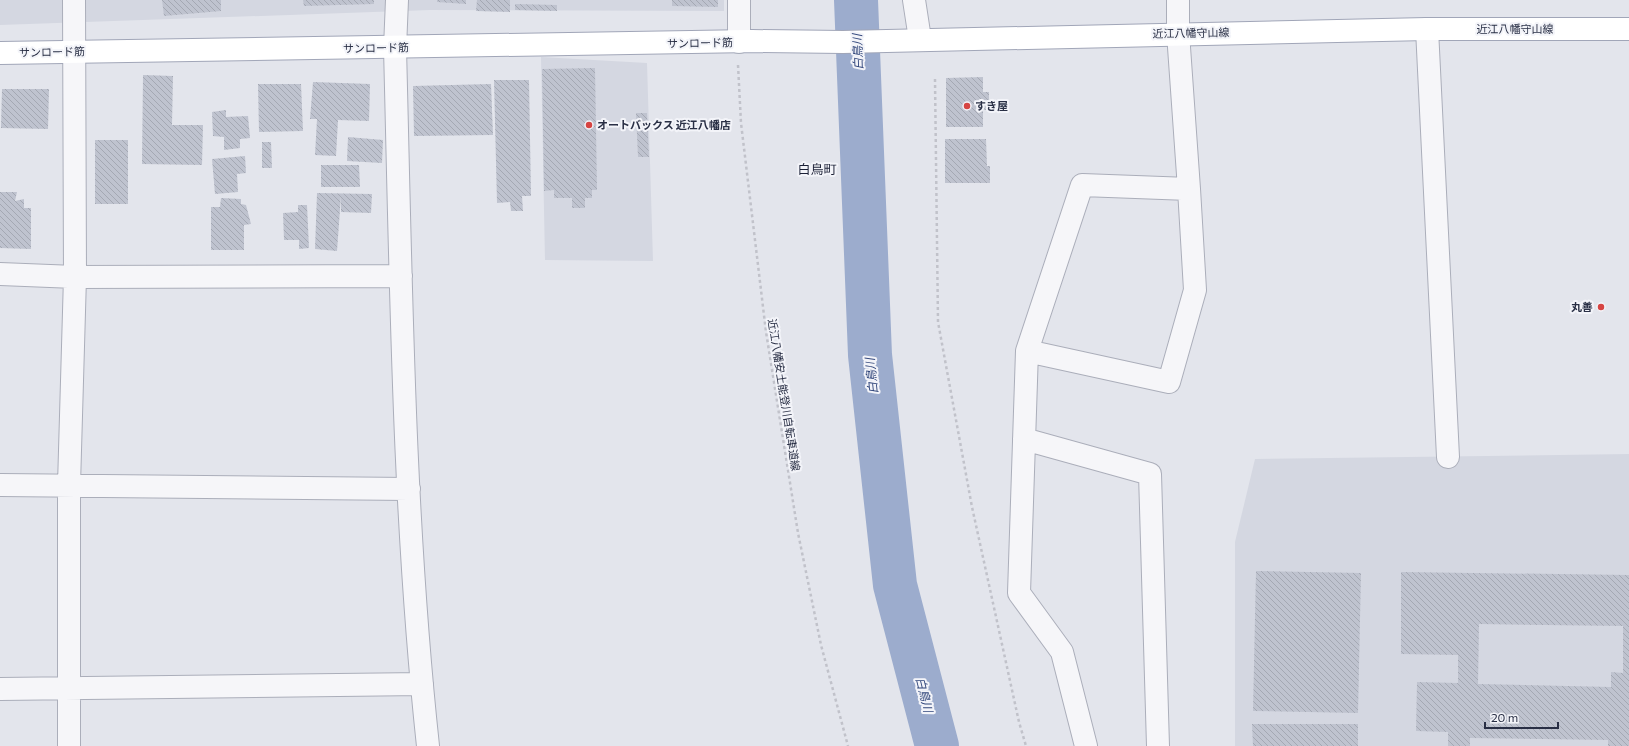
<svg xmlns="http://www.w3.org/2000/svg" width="1629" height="746" viewBox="0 0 1629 746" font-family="Commissioner,'Noto Sans JP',sans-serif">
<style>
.built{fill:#d4d7e1}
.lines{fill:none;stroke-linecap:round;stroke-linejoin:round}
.river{stroke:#9caccd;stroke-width:44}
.building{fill:url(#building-back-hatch);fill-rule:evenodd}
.minor-casing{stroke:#abaeba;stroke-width:24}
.major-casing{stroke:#a1a6b8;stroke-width:24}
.path{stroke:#c1c2ca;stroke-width:2.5;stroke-dasharray:3 3;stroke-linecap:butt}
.minor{stroke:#f6f6f9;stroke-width:22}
.major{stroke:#fff;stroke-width:22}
.poi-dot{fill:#d64442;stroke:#f3f4f9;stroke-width:1.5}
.labels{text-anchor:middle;stroke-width:4;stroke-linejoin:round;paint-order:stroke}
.street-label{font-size:11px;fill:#292f45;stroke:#f3f4f9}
.poi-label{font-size:11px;font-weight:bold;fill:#292f45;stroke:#f3f4f9;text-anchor:start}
.water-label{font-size:12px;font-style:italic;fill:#31467b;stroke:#f3f4f9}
.quarter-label{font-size:13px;fill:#1b2036;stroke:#f3f4f9}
</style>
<defs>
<pattern id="building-back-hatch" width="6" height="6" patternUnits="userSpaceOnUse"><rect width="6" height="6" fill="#bfc3cf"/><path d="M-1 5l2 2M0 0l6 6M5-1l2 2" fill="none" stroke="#a4a8b3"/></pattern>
</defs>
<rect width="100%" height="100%" fill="#e3e5ec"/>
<path class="built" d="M0,0H724V11L430,10L0,25Z
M541,57L647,63L653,261L545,260Z
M1629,454V746H1235V542L1255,459Z"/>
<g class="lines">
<path class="river" d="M856,0L870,355L895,585L937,746"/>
</g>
<path class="building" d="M162,0H221V11L164,16Z
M303,0H374V4L304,6Z
M437,0H466V4L437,2Z
M477,0H510V12L476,11Z
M672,0H718V7L672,6Z
M515,4L557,5V11L515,10Z
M595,68L597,190H592V198H585V208H572V198H554V190L544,191L542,69Z
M143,75L173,76L172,125H203L202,165L142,164Z
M983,77V92H989V110H983V127H946V78Z
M494,80H529L531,196H522L523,211H511L510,202L497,203Z
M313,82L370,84L369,121L338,120L336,156L315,155L317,119H310Z
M258,84H301L303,131L259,132Z
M491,84L493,135L414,136L413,86Z
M2,89H49L48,129L1,128Z
M226,110V117L248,116L250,138L240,139V148L224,150V137L213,136L212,112Z
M636,113H647L649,157H638Z
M348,137L383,140L382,163L347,161Z
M945,139H986L987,166H990V183H945Z
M95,140H128V204H95Z
M262,142H271L272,168H262Z
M245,156L246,173L237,174L238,192L215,194L212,159Z
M321,165H359L360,187H321Z
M0,192H17L15,201L24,199V208H31V249L0,248Z
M317,193L372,194L371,213L341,212V196L337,251L315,249Z
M221,198L241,199V204L246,205L251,224L244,225V250H211V207H220Z
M298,205H307L309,248L299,249V240H284L283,213L298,212Z
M1256,571L1361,573L1358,713L1253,711Z
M1401,572L1629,575V746H1608V740L1470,738V746H1448V732L1416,731L1417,682L1458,683V655L1401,654ZM1479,624L1623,626V673L1611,672V687L1478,684Z
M1252,724H1358V746H1253Z"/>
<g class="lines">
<g class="minor-casing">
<path id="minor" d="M397,0L395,48C401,280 403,514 428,746
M739,0V42
M914,0L920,39
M1427,29L1448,457
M0,274L75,277L401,276
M1027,351L1169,382L1195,290L1189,189
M1024,439L1150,474L1158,746
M0,485L409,489
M0,689L422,684
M69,746V485L75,277L74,0
M1086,746L1062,652L1019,593L1027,351L1082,185L1189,189L1178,33V0"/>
</g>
<g class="major-casing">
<path id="major" d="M0,53L752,41L843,42L1427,29H1629"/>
</g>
<path class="path" d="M738,65L741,123L766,332L798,533L821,645L848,746
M935,79L938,322L972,507L1019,722L1026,746"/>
<use href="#minor" class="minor"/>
<use href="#major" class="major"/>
</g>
<g class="poi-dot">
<circle cx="967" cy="106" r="4"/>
<circle cx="589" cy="125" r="4"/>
<circle cx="1601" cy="307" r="4"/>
</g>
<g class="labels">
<g class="street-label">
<text x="1515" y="33">近江八幡守山線</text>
<text transform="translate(1191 33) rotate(-1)" y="4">近江八幡守山線</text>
<text transform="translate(700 43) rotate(-1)" y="4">サンロード筋</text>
<text transform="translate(376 48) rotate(-1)" y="4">サンロード筋</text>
<text transform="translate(52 52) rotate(-1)" y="4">サンロード筋</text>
<text transform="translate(784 395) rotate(81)" y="4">近江八幡安土能登川自転車道線</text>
</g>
<g class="poi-label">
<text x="975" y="110">すき屋</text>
<text x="597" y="129">オートバックス 近江八幡店</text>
<text x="1593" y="311" text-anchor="end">丸善</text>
</g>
<g class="water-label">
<text transform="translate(858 52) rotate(-92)" y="4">白鳥川</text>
<text transform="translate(872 376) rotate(-96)" y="4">白鳥川</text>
<text transform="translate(924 695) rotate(76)" y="4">白鳥川</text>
</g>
<g class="quarter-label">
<text x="817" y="174">白鳥町</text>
</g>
</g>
<path d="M1485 722v6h73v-6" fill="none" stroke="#292f45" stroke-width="2"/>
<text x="1491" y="722" font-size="12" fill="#292f45" stroke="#f3f4f9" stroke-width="3" paint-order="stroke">20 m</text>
</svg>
